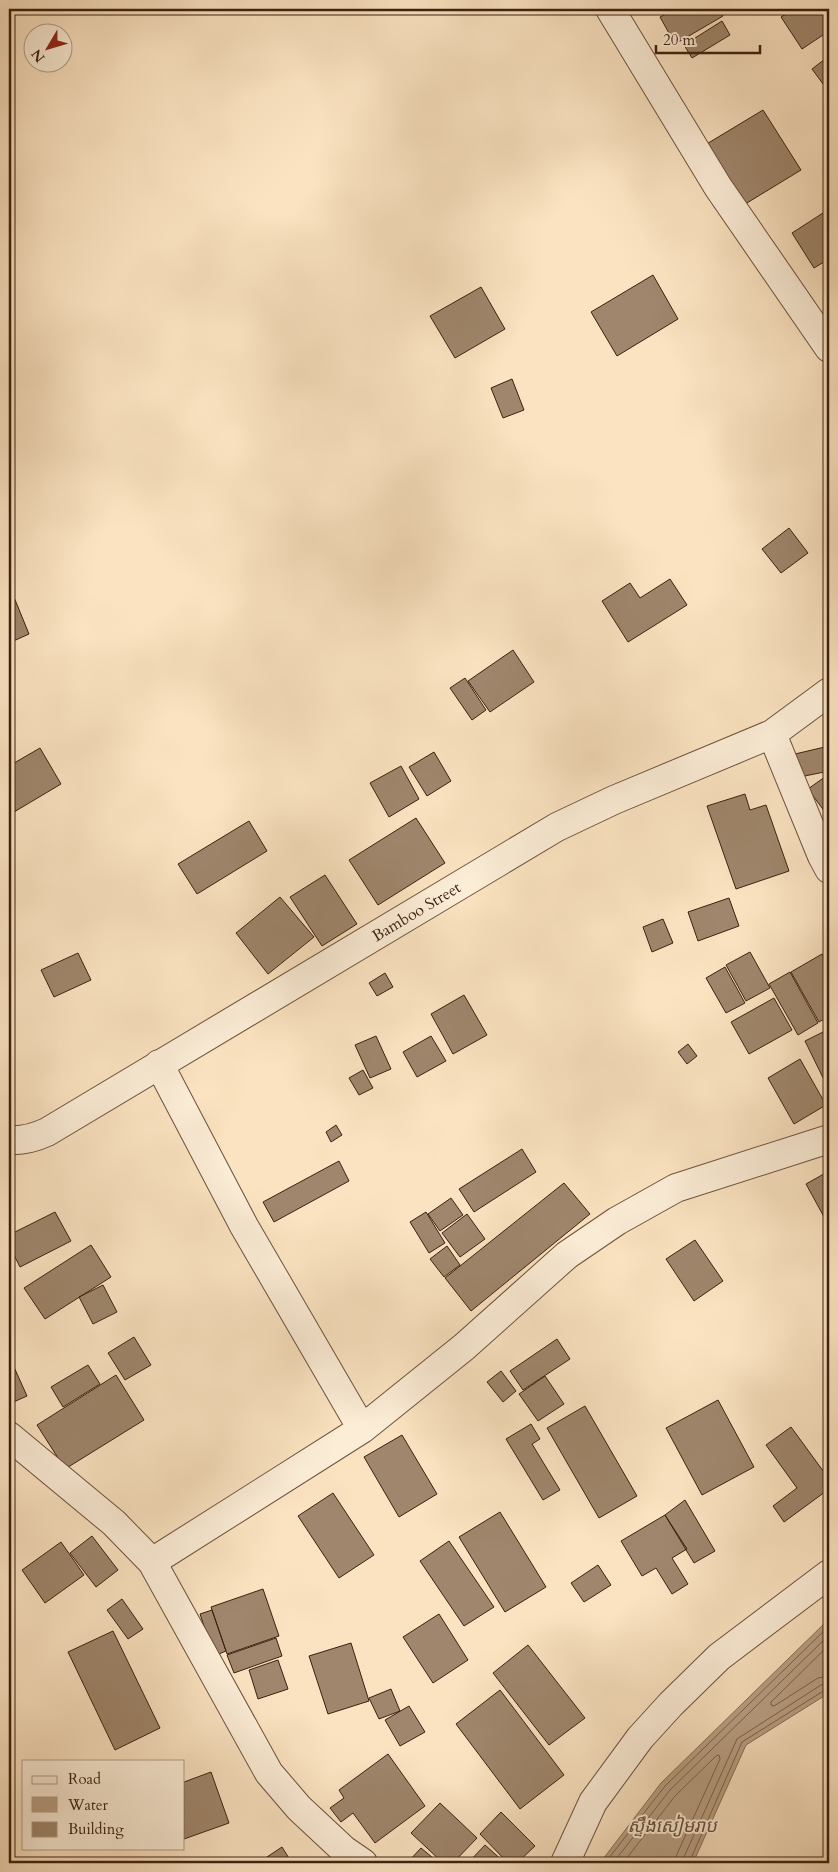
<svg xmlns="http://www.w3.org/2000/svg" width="838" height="1872" viewBox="0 0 838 1872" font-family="Cardo,'Noto Sans Khmer',serif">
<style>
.water{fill:#baa185;stroke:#886e56}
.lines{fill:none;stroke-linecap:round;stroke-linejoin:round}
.shore{stroke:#7b614a;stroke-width:1}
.building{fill:#9f866c;stroke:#3c2110}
.minor-casing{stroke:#6c523c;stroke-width:30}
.minor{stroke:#fcedd7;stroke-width:28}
.labels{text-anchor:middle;stroke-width:4;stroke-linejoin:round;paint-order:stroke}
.street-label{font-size:16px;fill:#3c2110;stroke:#fcedd7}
.water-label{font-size:18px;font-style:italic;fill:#684e39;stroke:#fcedd7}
</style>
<rect width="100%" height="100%" fill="#fbe3c1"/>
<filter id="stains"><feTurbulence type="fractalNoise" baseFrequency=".004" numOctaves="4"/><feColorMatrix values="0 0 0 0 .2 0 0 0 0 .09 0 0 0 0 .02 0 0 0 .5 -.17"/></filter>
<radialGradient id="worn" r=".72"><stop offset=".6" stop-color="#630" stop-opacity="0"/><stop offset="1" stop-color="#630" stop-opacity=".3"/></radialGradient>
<path class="water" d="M829,1619V1693L746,1745L693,1863H600L661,1783Z"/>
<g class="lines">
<path class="shore" d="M829,1645L771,1702V1705L774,1706L818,1678L829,1676
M605,1863L665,1786L829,1626
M613,1863L670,1790L829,1635
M623,1863L675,1796L716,1756L719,1755L720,1759L677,1854L675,1863
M683,1863L684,1857L737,1739L821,1685L829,1683
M689,1863L742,1742L825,1690L829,1689"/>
</g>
<path class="building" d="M676,9H719L723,16L675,44L660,17Z
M795,9H820L829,23V31L802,49L781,17Z
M722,21L730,35L692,58L684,45Z
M829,56V92L812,69Z
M763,110L801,170L742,206L705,145Z
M823,213L829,223V259L814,268L792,233Z
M653,275L678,319L617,356L591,312Z
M481,287L505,329L455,358L430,316Z
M512,379L524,410L503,418L491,388Z
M789,528L808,553L781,573L762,549Z
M670,579L687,605L628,642L602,601L630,583L640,598Z
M9,585L29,634L9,643Z
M513,650L534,682L490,712L468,681Z
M465,678L486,710L472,720L450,688Z
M829,746V771L800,777L795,754Z
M40,748L61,784L14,812L9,803V766Z
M434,752L451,781L427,796L409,767Z
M401,766L419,799L389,817L370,783Z
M829,774V810L825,812L808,789Z
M745,794L750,810L766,805L789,871L736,889L707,806Z
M416,818L445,863L378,905L349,860Z
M249,821L267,851L197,894L178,864Z
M325,875L357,924L322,946L290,897Z
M280,897L314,937L268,974L236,933Z
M729,898L739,926L698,941L688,912Z
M663,919L673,943L652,952L643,927Z
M750,952L770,988L746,1001L726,965Z
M78,953L91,980L54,997L41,970Z
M822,954L829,967V1016L819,1022L791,972Z
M725,967L745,1003L726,1013L706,978Z
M790,972L818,1023L798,1035L769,984Z
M385,973L393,987L377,996L369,983Z
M464,995L487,1035L453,1054L431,1014Z
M774,998L792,1030L749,1054L731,1022Z
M829,1029V1090L805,1041Z
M376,1036L391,1069L370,1078L355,1045Z
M431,1036L446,1061L417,1077L403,1052Z
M688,1044L697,1056L687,1064L678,1052Z
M800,1059L826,1105L794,1124L768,1078Z
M363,1070L373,1088L359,1095L349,1078Z
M336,1125L342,1135L331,1142L326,1132Z
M522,1149L536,1172L474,1212L459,1189Z
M339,1161L349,1181L274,1222L263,1202Z
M829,1171V1226L806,1184Z
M564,1183L590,1214L471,1311L445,1278Z
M451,1198L463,1215L440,1231L428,1214Z
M55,1212L71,1241L20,1267L9,1245V1235Z
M426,1212L445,1243L429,1253L410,1222Z
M467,1214L485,1239L460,1257L442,1233Z
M695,1240L723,1281L694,1301L666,1259Z
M91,1245L111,1277L45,1319L24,1288Z
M447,1246L460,1265L444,1277L430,1259Z
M103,1285L117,1312L93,1324L79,1297Z
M134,1337L151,1365L125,1380L108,1353Z
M557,1339L570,1359L523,1390L510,1371Z
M9,1356L27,1396L9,1404Z
M88,1365L100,1384L63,1407L51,1387Z
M501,1371L516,1391L503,1402L487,1382Z
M116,1375L144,1420L65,1469L37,1425Z
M545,1376L564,1404L538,1421L519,1394Z
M718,1400L754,1467L702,1495L666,1428Z
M585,1406L637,1496L599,1518L547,1428Z
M531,1424L540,1439L532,1444L560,1490L543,1500L506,1439Z
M791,1427L829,1479V1489L784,1522L773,1506L797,1488L766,1445Z
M402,1435L437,1494L399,1517L364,1457Z
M333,1493L374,1555L339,1578L298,1516Z
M685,1500L715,1551L694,1563L665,1515Z
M500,1512L546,1587L505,1612L459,1537Z
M665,1515L687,1549L672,1558L688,1584L672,1594L656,1568L642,1576L621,1541Z
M92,1536L118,1570L96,1587L70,1553Z
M449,1541L494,1607L464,1626L420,1561Z
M61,1542L84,1575L45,1603L22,1570Z
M598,1565L611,1585L584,1602L571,1583Z
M263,1589L279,1636L227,1654L211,1607Z
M122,1599L143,1629L128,1639L107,1610Z
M212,1610L226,1651L214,1656L200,1614Z
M439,1614L468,1660L433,1683L403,1637Z
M113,1631L160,1728L115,1750L68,1652Z
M276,1638L282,1656L234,1673L227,1655Z
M351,1643L369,1701L328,1714L309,1656Z
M528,1645L585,1718L549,1745L493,1673Z
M278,1660L288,1689L258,1699L249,1670Z
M391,1689L400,1711L379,1719L369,1698Z
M500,1690L564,1775L520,1809L456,1724Z
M409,1706L425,1732L400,1746L385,1720Z
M388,1754L425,1806L375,1843L353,1813L341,1822L330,1808L344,1798L339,1790Z
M211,1772L229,1823L184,1839V1782Z
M440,1803L477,1838L453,1863H443L411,1833Z
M501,1812L535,1846L517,1863H508L480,1834Z
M485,1845L505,1863H468Z
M282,1847L292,1863H258Z
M421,1848L439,1863H407Z"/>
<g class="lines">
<g class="minor-casing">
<path id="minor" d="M610,9L718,187L829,348
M772,734L822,856L829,869
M159,1064L244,1226L362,1429
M9,1140C23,1141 34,1138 47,1132L557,827L614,800L772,734L829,692
M9,1436L114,1523L152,1562L269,1773L299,1808L344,1850L363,1863
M152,1562L362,1429L464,1347L567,1255L617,1221L676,1188L829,1139
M565,1863L593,1802L640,1738L671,1704L719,1657L829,1574"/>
</g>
<use href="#minor" class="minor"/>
</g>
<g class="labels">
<g class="street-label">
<text transform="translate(416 911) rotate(-31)" y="6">Bamboo Street</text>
</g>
<g class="water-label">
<text x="672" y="1832">ស្ទឹងសៀមរាប</text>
</g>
</g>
<rect width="838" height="1872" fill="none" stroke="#fbe3c1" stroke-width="30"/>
<rect x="10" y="10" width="818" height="1852" fill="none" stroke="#3c2110" stroke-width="2.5"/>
<rect x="15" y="15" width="808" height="1842" fill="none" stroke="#3c2110"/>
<rect x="22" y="1760" width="162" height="90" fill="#fcedd7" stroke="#af9b87"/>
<rect x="32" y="1776" width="25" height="8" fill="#fcedd7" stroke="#af9b87"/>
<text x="68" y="1784" font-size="15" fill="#3c2110">Road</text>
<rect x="32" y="1797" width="25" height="15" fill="#baa185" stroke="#af9b87"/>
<text x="68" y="1810" font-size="15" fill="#3c2110">Water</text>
<rect x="32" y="1822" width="25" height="15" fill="#9f866c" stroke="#af9b87"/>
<text x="68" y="1834" font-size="15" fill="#3c2110">Building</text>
<g transform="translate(48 48) rotate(232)"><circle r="24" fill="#fcedd7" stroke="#af9b87"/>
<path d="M0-4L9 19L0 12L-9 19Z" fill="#8f2418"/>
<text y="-8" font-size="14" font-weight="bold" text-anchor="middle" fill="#3c2110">N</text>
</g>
<path d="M656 45v8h104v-8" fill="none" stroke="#3c2110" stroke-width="2.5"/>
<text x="663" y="45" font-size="15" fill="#3c2110" stroke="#fcedd7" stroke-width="4" paint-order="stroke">20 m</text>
<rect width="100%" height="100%" filter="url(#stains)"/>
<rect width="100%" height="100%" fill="url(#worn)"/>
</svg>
